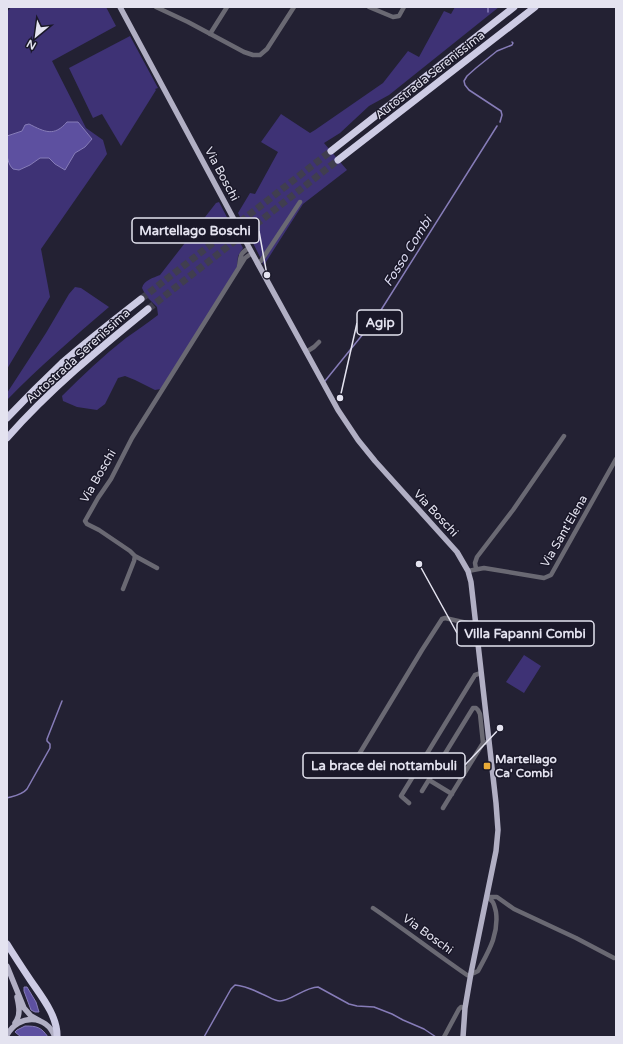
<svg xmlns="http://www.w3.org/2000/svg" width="623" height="1044" viewBox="0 0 623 1044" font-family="'Varela Round',sans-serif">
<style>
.green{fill:#3e3275}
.water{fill:#5d50a0;stroke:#867cb8}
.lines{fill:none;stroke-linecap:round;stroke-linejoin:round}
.stream{stroke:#867cb8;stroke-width:1.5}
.highway-tunnel{stroke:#403e4f;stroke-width:7;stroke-dasharray:7 3.5;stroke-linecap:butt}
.minor{stroke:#6a6973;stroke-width:4.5}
.major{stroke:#b1afc4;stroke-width:5.5}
.highway{stroke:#cdcbe4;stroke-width:7}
.poi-dot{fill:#e9ab38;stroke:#1a1829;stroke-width:1.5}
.labels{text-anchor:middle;stroke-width:3;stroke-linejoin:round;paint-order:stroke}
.street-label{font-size:12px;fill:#e4e3f0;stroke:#1a1829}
.poi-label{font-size:12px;font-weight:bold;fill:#e4e3f0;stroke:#1a1829;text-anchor:start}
.water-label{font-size:13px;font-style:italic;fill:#dbdaf1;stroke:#1a1829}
.leader{fill:none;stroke:#e4e3f0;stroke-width:1.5}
.callout-dot{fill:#e4e3f0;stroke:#1a1829;stroke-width:1.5}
.callout{fill:#1a1829;stroke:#e4e3f0;stroke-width:1.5}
.callout-label{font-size:13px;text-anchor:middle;font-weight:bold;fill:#e4e3f0}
</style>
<rect width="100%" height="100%" fill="#232133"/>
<path class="green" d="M11,7H106L116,26L52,61L86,128L103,140L107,154L41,249L50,297L7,369V12Z
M455,7H499L389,95L369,106L340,133L324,143L347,170L303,204L264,265L238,213L250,193L255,194L278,152L261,142L281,114L310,133L315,130L383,83L408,51L419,57L444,11L451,14Z
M130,36L158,88L155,89L156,90L121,146L102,114L93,118L69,68Z
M219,202L243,248L238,256L237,268L161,389L155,390L135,380L125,376L118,378L105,404L97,410L77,407L63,401L62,396C82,376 103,356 126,338C137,330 148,323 158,315L157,307L146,296L142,288C144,280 153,278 160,275L216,203Z
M75,287L81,288L109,307C74,337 39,367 7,400V393L46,333L69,294Z
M524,655L541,666L524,693L506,682Z"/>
<path class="water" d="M67,122H78L92,139L85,147L75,153L65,170L55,164L49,158H40L30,165L19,170L13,169C5,162 7,146 7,136L22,131L25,125L29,124C45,132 54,137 67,122Z
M24,987H27L36,1002L39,1012H35L31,1010L24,991Z
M25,1026C37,1026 41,1027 48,1037H21L15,1032L17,1030Z"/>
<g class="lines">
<path class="stream" d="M488,7V12
M500,122L502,115L501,111L469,90L465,85L464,81L467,76L476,68L497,51L512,45L513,43L512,42
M325,381L376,318L497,126
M7,798C14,796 22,795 27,789L50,748V744L47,741V739L62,701
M204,1037L231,989L235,985C244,986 254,990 262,994C268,996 274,1001 280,1001C291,1001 305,987 318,987L349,1004L357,1006L374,1007L392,1014L403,1020L424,1029L436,1037"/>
<path class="highway-tunnel" d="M141,299L331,151
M148,309L338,160"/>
<path class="minor" d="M156,7L188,22L244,52L253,55H260L267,49L294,7
M369,7L393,17L399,16L404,7
M210,34L227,7
M257,263L261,261L300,202
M239,267C241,256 239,254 249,248
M306,352L314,347L319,342
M157,568L135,556L130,551L99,530L87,524L85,521L98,498L111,479L132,438L245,258L252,253
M476,569L475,563L477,557L513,510L564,436
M468,571L484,568L544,578L551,575L616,459
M123,589L134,561L135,556
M358,756L422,650L442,619L445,618L476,625
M429,780L452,794
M422,791L473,708H476L478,710L480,714L483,743L489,742
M409,803L401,796L475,675L481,673
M443,808L483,743
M487,897H497L514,909L576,938L614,958
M373,908C405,930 435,953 467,975L471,976
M471,973H474L478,971C488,952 499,935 496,912C494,904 494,901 487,897
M444,1037L459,1009L461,1007L465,1008"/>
<path class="major" d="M120,7L252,253L338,410L358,440L375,461L457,552L468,571L471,582L496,803L498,830L496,851L471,973L465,1008L463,1037
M7,966L24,1008L31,1016L40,1021
M15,1023C21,1015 19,1006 17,997
M7,1035C19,1014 46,1014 55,1037"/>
<path class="highway" d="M331,151L514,7
M338,160L535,7
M7,418C25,399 43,381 62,363C87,341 114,320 141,299
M7,438C49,390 99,349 148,309
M7,944C15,957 23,969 31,981C42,997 58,1017 57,1037"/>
</g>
<rect class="poi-dot" x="483" y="762" width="8" height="8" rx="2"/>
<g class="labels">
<g class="street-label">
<text transform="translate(430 75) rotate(-38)" y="4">Autostrada Serenissima</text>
<text transform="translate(222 174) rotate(62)" y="4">Via Boschi</text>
<text transform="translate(78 356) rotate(-42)" y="4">Autostrada Serenissima</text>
<text transform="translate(98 476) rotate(-60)" y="4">Via Boschi</text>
<text transform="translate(436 513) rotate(47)" y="4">Via Boschi</text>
<text transform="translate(564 531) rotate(-60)" y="4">Via Sant'Elena</text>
<text transform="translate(428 934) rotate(36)" y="4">Via Boschi</text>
</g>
<g class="poi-label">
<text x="495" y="763">Martellago<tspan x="495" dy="14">Ca' Combi</tspan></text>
</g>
<g class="water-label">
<text transform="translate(407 251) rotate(-58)" y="5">Fosso Combi</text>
</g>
</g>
<path class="leader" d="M267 275L259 231M340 398L357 323M419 564L457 633M500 728L465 765"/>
<g class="callout-dot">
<circle cx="267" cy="275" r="4"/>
<circle cx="340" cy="398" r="4"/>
<circle cx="419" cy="564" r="4"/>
<circle cx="500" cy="728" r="4"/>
</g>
<g class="callout">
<rect x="132" y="218" width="127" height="25" rx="4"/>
<rect x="357" y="310" width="45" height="25" rx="4"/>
<rect x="457" y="621" width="137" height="25" rx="4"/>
<rect x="303" y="753" width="162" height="25" rx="4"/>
</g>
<g class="callout-label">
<text x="195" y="235">Martellago Boschi</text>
<text x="380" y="327">Agip</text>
<text x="525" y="638">Villa Fapanni Combi</text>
<text x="384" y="770">La brace dei nottambuli</text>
</g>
<rect width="623" height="1044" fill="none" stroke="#e4e3f0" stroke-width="16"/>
<g transform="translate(36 36) rotate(209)" stroke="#1a1829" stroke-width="3" paint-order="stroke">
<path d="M0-3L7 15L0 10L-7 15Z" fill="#e4e3f0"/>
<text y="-6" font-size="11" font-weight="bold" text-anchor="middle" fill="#e4e3f0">N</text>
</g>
</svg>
